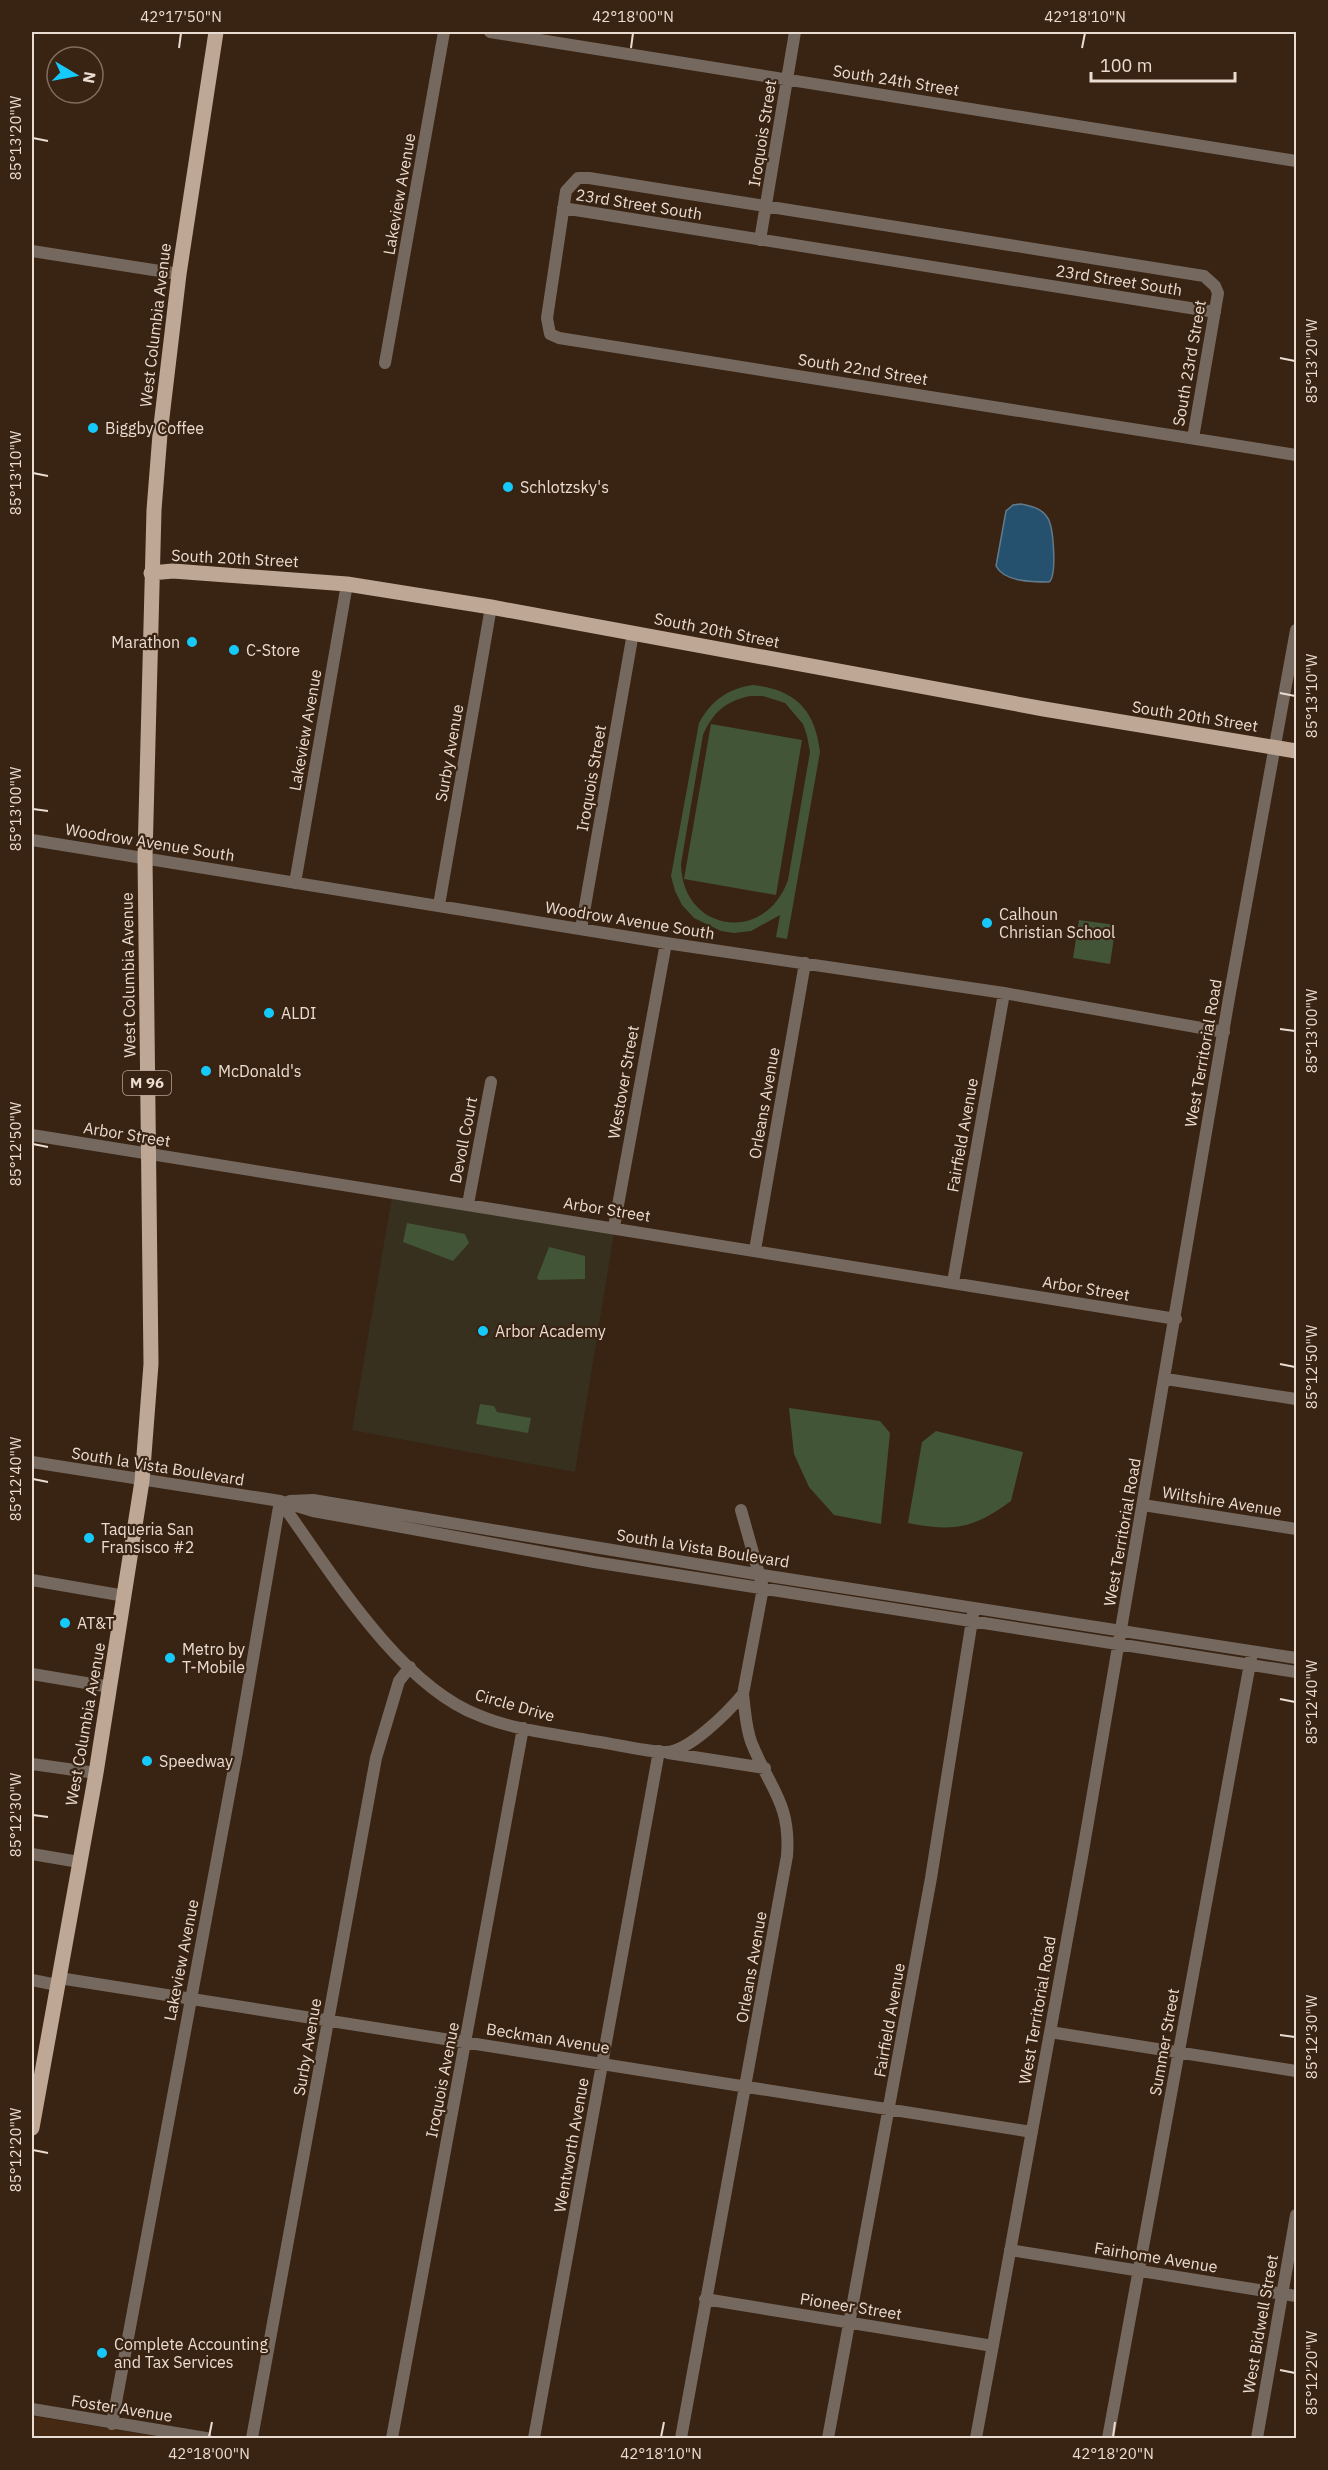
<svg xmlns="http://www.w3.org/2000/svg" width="1328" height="2470" viewBox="0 0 1328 2470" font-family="'IBM Plex Sans',sans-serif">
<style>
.built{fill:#452913}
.education{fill:#37301f}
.green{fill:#425536;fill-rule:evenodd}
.water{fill:#26516e;stroke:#617b8c;stroke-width:1.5}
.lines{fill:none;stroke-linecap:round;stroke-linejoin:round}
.minor{stroke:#74685f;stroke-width:12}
.major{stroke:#bfa795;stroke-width:15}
.ticks{fill:none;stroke:#ebdcd1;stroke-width:2}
.poi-dot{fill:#15cafb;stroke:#392312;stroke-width:2}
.labels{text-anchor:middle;stroke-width:4.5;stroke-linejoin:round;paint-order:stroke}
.shield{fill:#392312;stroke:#b6a498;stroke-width:1.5}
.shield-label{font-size:15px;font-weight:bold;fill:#ebdcd1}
.street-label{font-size:16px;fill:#ebdcd1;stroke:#392312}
.poi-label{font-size:16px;fill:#ebdcd1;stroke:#392312;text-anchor:start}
.neatline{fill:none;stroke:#ebdcd1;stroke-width:2}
.ticks-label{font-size:15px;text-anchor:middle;fill:#ebdcd1}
</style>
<rect width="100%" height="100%" fill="#392312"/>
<path class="built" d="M32,2416L167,2438H32Z"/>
<path class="education" d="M392,1197L614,1233L575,1472L352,1430Z"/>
<path class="green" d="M753,685C795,690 815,709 820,752L787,939L776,937L780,915L751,931L734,933L721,931L694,918L682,905L675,891L671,876L699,723C712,700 727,689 753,685ZM750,696H763L785,703L803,724L807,736L810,752L788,880C765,945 682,932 681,864L703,735C713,712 726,701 750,696Z
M711,724L802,740L776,895L684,879Z
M1079,920L1116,925L1110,964L1073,958Z
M407,1223L465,1234L469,1243L453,1261L403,1242Z
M549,1247L585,1256V1279L539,1280L537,1278Z
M480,1404L494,1406L497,1412L531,1418L528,1433L476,1424Z
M789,1408L880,1421L890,1433L881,1524L834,1515L809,1487L794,1454Z
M936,1431L1023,1452L1011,1501C973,1529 953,1532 908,1523L922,1442Z"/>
<path class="water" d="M1021,504C1031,506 1041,508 1047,517C1054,526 1057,576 1049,582C1033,582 1004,582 996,566L1006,511L1013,505Z"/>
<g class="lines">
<path class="minor" d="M490,32L1296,161
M563,208L1215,312
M760,240L795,32
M32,251L179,274
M385,363L444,32
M1193,438L1218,293L1215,286L1204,276L589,178H578L566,191L547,318L550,334L559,338L1296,455
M32,840L666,943L1004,993L1224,1032
M295,883L347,584
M439,905L491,607
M581,929L633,633
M32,1135L1176,1319
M468,1204L491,1082
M614,1227L666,943
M755,1250L805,963
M953,1282L1004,993
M1166,1379L1296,1399
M32,1462L280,1501L313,1511L594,1562L1296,1672
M280,1501C329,1569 398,1684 478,1715C513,1730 555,1734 593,1741C616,1744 641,1751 664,1752C687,1754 729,1711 743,1694
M290,1501L313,1500L762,1575L1296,1658
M1143,1505L1296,1529
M32,1580L125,1596
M32,1674L110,1687
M668,1753L765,1768
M32,1764L96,1773
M32,1854L79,1862
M59,1978L1032,2132
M32,1980L57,1985
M1050,2032L1296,2071
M1010,2250L1296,2296
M705,2299L993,2346
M32,2409L206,2438
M112,2424L237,1752L280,1501
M252,2438L376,1758L399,1681L410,1667
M392,2438L523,1728
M534,2438L659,1751
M681,2438L787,1856C791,1803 770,1789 752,1744C746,1730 745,1710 743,1694L763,1588L741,1510
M828,2438L931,1878L973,1614
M976,2438L1082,1857L1229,998L1296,630
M1108,2438L1251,1658
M1257,2438L1296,2215"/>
<path class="major" d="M151,573L173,571L347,584L491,607L1044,709L1296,751
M32,2128L96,1773L142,1481L151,1364L145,857L154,510L160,434L179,274L216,32"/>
</g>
<path class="ticks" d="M179,48L181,33M631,48L633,33M1082,48L1085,33M33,138L48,141M1280,358L1295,361M33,473L48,476M1280,693L1295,696M33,809L48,811M1280,1029L1295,1031M33,1144L48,1147M1280,1364L1295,1367M33,1479L48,1482M1280,1699L1295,1702M33,1815L48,1817M1280,2035L1295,2037M33,2150L48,2153M1280,2370L1295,2373M209,2437L212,2422M661,2437L664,2422M1113,2437L1115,2422"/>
<g class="poi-dot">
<circle cx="93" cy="428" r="6"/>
<circle cx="508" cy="487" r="6"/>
<circle cx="192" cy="642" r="6"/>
<circle cx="234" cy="650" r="6"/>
<circle cx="987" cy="923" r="6"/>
<circle cx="269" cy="1013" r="6"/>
<circle cx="206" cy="1071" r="6"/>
<circle cx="483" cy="1331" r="6"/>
<circle cx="89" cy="1538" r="6"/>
<circle cx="65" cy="1623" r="6"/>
<circle cx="170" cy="1658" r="6"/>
<circle cx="147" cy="1761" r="6"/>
<circle cx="102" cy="2353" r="6"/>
</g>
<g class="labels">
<rect class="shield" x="123" y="1071" width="48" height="24" rx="4.5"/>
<g class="shield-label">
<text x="147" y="1088">M 96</text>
</g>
<g class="street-label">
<text transform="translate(896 80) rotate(9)" y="6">South 24th Street</text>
<text transform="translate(762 133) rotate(-81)" y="6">Iroquois Street</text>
<text transform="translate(399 194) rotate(-80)" y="6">Lakeview Avenue</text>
<text transform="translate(639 204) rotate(9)" y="6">23rd Street South</text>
<text transform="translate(1119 280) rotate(9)" y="6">23rd Street South</text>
<text transform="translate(155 325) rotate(-83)" y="6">West Columbia Avenue</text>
<text transform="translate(1189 363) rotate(-80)" y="6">South 23rd Street</text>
<text transform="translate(863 369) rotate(9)" y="6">South 22nd Street</text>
<text transform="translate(235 558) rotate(3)" y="6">South 20th Street</text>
<text transform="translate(717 630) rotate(11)" y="6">South 20th Street</text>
<text transform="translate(1195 716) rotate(9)" y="6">South 20th Street</text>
<text transform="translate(305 730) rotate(-80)" y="6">Lakeview Avenue</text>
<text transform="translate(449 753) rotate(-80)" y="6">Surby Avenue</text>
<text transform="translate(591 778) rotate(-80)" y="6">Iroquois Street</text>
<text transform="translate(150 842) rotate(9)" y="6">Woodrow Avenue South</text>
<text transform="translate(630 920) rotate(9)" y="6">Woodrow Avenue South</text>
<text transform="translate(128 975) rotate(-91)" y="6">West Columbia Avenue</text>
<text transform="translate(1203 1053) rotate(-80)" y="6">West Territorial Road</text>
<text transform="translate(623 1082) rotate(-80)" y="6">Westover Street</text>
<text transform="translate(764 1103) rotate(-80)" y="6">Orleans Avenue</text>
<text transform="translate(127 1134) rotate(9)" y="6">Arbor Street</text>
<text transform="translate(962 1135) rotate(-80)" y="6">Fairfield Avenue</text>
<text transform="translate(463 1140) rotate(-79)" y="6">Devoll Court</text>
<text transform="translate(607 1209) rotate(9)" y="6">Arbor Street</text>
<text transform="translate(1086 1288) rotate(9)" y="6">Arbor Street</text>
<text transform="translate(158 1466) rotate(9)" y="6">South la Vista Boulevard</text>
<text transform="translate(1222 1501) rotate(9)" y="6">Wiltshire Avenue</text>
<text transform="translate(1122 1532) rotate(-80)" y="6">West Territorial Road</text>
<text transform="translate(703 1548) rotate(9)" y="6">South la Vista Boulevard</text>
<text transform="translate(515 1705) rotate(16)" y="6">Circle Drive</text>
<text transform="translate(85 1724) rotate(-80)" y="6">West Columbia Avenue</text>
<text transform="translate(181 1960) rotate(-79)" y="6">Lakeview Avenue</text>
<text transform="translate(751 1967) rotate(-80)" y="6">Orleans Avenue</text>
<text transform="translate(1037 2010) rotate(-80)" y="6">West Territorial Road</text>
<text transform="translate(889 2020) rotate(-80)" y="6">Fairfield Avenue</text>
<text transform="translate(548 2038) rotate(9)" y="6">Beckman Avenue</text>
<text transform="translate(1164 2042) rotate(-80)" y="6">Summer Street</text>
<text transform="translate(307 2047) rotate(-80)" y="6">Surby Avenue</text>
<text transform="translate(442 2080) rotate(-79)" y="6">Iroquois Avenue</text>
<text transform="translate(571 2145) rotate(-80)" y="6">Wentworth Avenue</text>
<text transform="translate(1156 2257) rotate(9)" y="6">Fairhome Avenue</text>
<text transform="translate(851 2306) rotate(9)" y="6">Pioneer Street</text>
<text transform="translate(1260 2324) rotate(-80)" y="6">West Bidwell Street</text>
<text transform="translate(122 2408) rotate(9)" y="6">Foster Avenue</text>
</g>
<g class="poi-label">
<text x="105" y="434">Biggby Coffee</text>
<text x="520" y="493">Schlotzsky's</text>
<text x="180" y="648" text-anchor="end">Marathon</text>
<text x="246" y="656">C-Store</text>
<text x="999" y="920">Calhoun<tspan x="999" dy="18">Christian School</tspan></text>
<text x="281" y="1019">ALDI</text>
<text x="218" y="1077">McDonald's</text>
<text x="495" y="1337">Arbor Academy</text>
<text x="101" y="1535">Taqueria San<tspan x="101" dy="18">Fransisco #2</tspan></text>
<text x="77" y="1629">AT&amp;T</text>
<text x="182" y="1655">Metro by<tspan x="182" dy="18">T-Mobile</tspan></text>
<text x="159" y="1767">Speedway</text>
<text x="114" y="2350">Complete Accounting<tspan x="114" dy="18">and Tax Services</tspan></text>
</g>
</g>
<rect width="1328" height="2470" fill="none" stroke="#392312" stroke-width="66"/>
<g transform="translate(75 75) rotate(100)"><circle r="28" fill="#392312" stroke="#806d5e" stroke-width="1.5"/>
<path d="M0-4.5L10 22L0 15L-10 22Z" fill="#15cafb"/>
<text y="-9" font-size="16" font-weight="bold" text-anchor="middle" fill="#ebdcd1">N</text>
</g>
<path d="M1091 72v9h144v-9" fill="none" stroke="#ebdcd1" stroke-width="3"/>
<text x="1100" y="72" font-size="18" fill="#ebdcd1" stroke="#392312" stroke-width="4.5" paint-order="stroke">100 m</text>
<rect x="33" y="33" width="1262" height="2404" class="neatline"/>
<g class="ticks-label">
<text x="181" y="22">42°17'50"N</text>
<text x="633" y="22">42°18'00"N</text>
<text x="1085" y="22">42°18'10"N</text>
<text transform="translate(16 138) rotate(-90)" y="5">85°13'20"W</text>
<text transform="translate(1312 361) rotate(-90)" y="5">85°13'20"W</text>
<text transform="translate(16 473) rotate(-90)" y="5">85°13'10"W</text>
<text transform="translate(1312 696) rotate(-90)" y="5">85°13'10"W</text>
<text transform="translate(16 809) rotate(-90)" y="5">85°13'00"W</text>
<text transform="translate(1312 1031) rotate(-90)" y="5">85°13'00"W</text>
<text transform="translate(16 1144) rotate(-90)" y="5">85°12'50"W</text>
<text transform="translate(1312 1367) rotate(-90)" y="5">85°12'50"W</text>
<text transform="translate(16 1479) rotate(-90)" y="5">85°12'40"W</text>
<text transform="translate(1312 1702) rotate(-90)" y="5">85°12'40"W</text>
<text transform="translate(16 1815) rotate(-90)" y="5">85°12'30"W</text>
<text transform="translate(1312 2037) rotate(-90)" y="5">85°12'30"W</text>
<text transform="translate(16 2150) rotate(-90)" y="5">85°12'20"W</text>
<text transform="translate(1312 2373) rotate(-90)" y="5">85°12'20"W</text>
<text x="209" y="2459">42°18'00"N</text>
<text x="661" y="2459">42°18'10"N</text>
<text x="1113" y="2459">42°18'20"N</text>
</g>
</svg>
